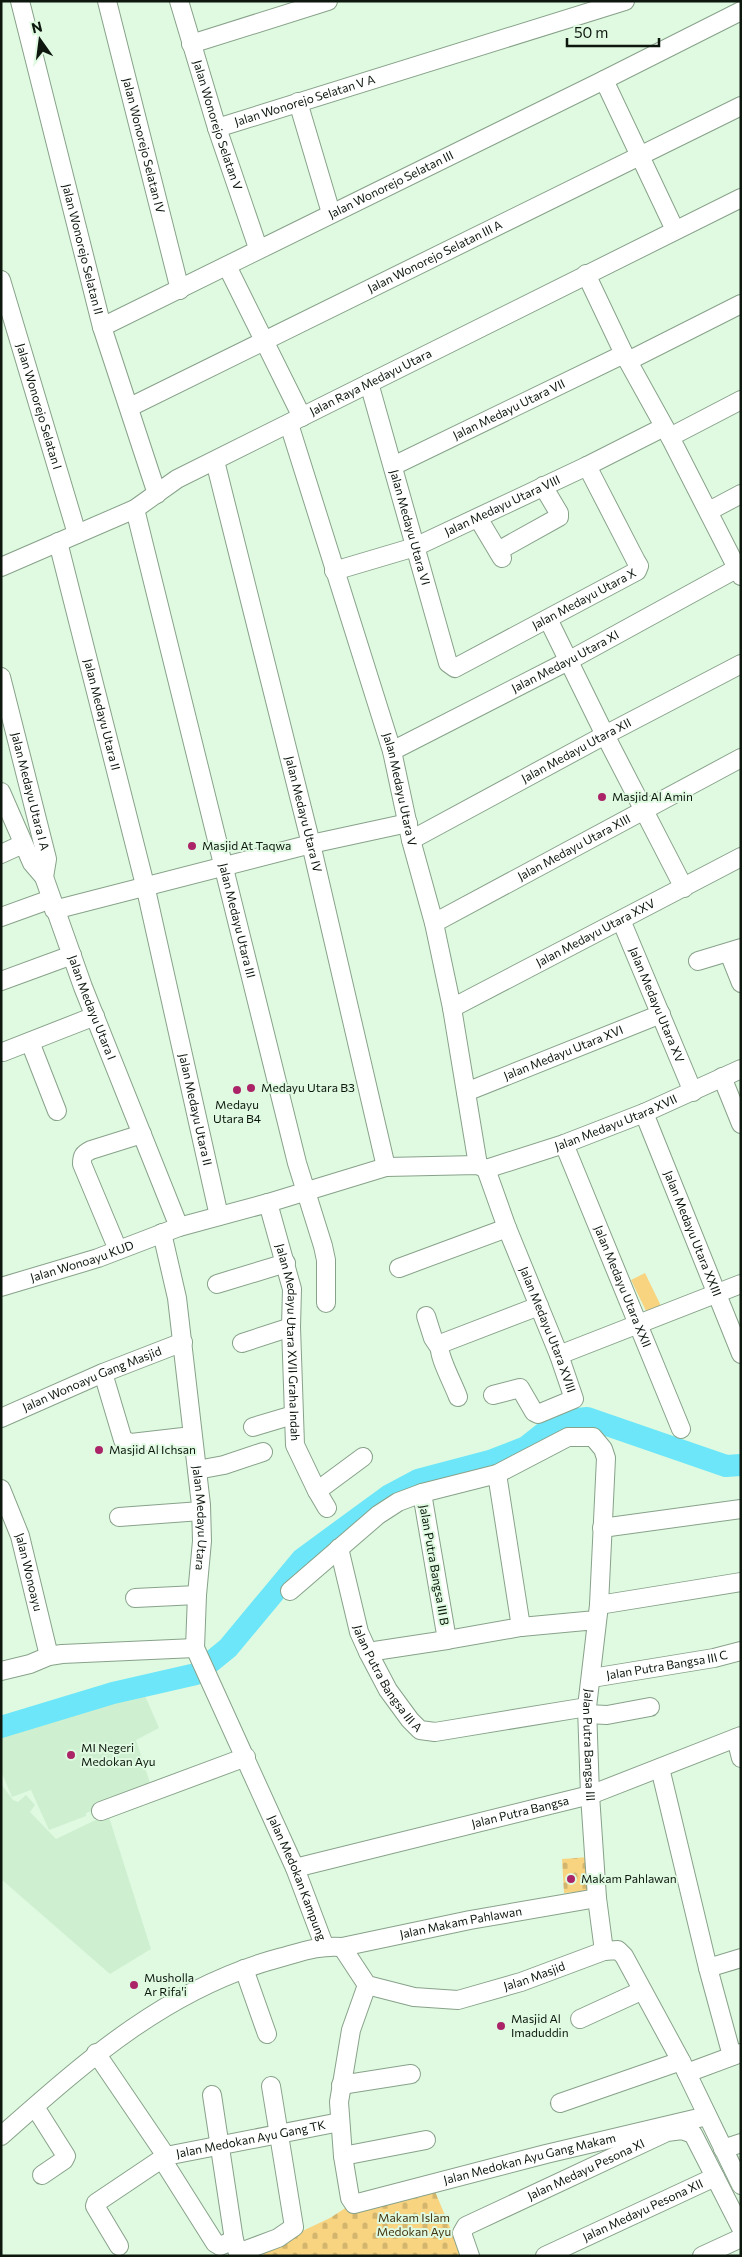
<svg xmlns="http://www.w3.org/2000/svg" width="742" height="2257" viewBox="0 0 742 2257" font-family="Commissioner,sans-serif">
<style>
.built{fill:#cef0d1}
.cemetery{fill:url(#cemetery-stones)}
.park{fill:#f8d481}
.lines{fill:none;stroke-linecap:round;stroke-linejoin:round}
.river{stroke:#6ce6f8;stroke-width:22}
.minor-casing{stroke:#88a28a;stroke-width:20}
.minor{stroke:#fff;stroke-width:18}
.poi-dot{fill:#ac2468;stroke:#dffae1;stroke-width:2}
.labels{text-anchor:middle;stroke-width:4;stroke-linejoin:round;paint-order:stroke}
.street-label{font-size:12px;fill:#0d170e;stroke:#dffae1}
.poi-label{font-size:12px;fill:#0d170e;stroke:#dffae1;text-anchor:start}
.park-label{font-size:12px;fill:#443511;stroke:#dffae1}
</style>
<defs>
<pattern id="cemetery-stones" width="16" height="16" patternUnits="userSpaceOnUse" patternTransform="scale(1.25)"><rect width="16" height="16" fill="#f8d481"/><path d="M2 7V4a2 2 0 0 1 4 0v3zM10 15v-3a2 2 0 0 1 4 0v3z" fill="#d3b56e"/></pattern>
</defs>
<rect width="100%" height="100%" fill="#dffae1"/>
<path class="built" d="M143,1691L159,1728L136,1740L152,1789L86,1813V1816L49,1830L31,1790L12,1797L1,1771V1732Z
M1,1784L13,1800L18,1802L26,1795L35,1805L30,1812L56,1839L108,1814L151,1949L110,1974L1,1879Z"/>
<path class="cemetery" d="M589,1857L592,1891L564,1893L562,1859Z
M434,2189L462,2256H264L262,2250L330,2218L347,2207Z"/>
<path class="park" d="M645,1273L662,1308L648,1315L631,1280Z"/>
<g class="lines">
<path class="river" d="M1,1727L113,1693L196,1674L228,1648L302,1559L388,1496L418,1480L490,1461L526,1447L559,1421L587,1418L726,1466L741,1465"/>
<g class="minor-casing">
<g id="minor">
<path id="s1" d="M20,1L102,327L157,494"/>
<path id="s2" d="M107,1L180,290"/>
<path id="s3" d="M179,1L217,128L258,248"/>
<path d="M191,44L328,1"/>
<path d="M604,80L741,11"/>
<path d="M298,102L331,213"/>
<path id="s4" d="M217,128L625,1"/>
<path d="M227,266L302,417"/>
<path d="M586,274L624,354L670,437L741,576"/>
<path id="s5" d="M1,280L77,534"/>
<path id="s6" d="M102,327L604,80L675,230"/>
<path d="M628,361L741,304"/>
<path id="s7" d="M369,383L448,663L455,668L637,571L639,566L636,561L587,466"/>
<path id="s8" d="M130,407L741,106"/>
<path id="s9" d="M289,424L392,751L411,840L434,923L452,1008L478,1165"/>
<path d="M670,437L741,400"/>
<path id="s10" d="M215,461L311,844L386,1167"/>
<path id="s11" d="M393,466L624,354"/>
<path id="s12" d="M135,509L297,1163L323,1246L326,1260V1303"/>
<path d="M709,511L741,494"/>
<path d="M478,518L502,558"/>
<path id="s13" d="M58,542L145,885L219,1216"/>
<path d="M498,551L559,517V513L543,486"/>
<path id="s14" d="M1,567L135,509L177,479L741,198"/>
<path id="s15" d="M334,571L415,547L587,466L664,427"/>
<path d="M548,619L605,735L684,888"/>
<path id="s16" d="M1,677L47,859L44,877"/>
<path id="s17" d="M392,751L570,660L736,569"/>
<path id="s18" d="M1,792L32,863L44,877L83,987L179,1227"/>
<path id="s19" d="M411,840L605,735L741,664"/>
<path d="M1,854L23,844"/>
<path d="M54,910L311,844L408,823"/>
<path d="M1,917L51,899"/>
<path id="s20" d="M621,920L693,1092"/>
<path id="s21" d="M434,923L741,758"/>
<path d="M729,953L741,983"/>
<path d="M698,961L741,948"/>
<path d="M1,981L72,955"/>
<path id="s22" d="M452,1008L741,857"/>
<path d="M30,1042L57,1111"/>
<path d="M3,1052L95,1016"/>
<path d="M722,1077L741,1124"/>
<path id="s23" d="M466,1092L661,1014"/>
<path id="s24" d="M644,1113L741,1354"/>
<path id="s25" d="M564,1144L681,1429"/>
<path id="s26" d="M486,1169L507,1228L559,1355L574,1399L538,1414L534,1412L520,1388L493,1395"/>
<path id="s27" d="M486,1169L564,1144L644,1113L741,1069"/>
<path id="s28" d="M268,1203L292,1289L291,1327L295,1445L317,1491L327,1508"/>
<path id="s29" d="M162,1233L177,1298L201,1505L202,1541L197,1595L195,1648L295,1868L324,1945"/>
<path d="M118,1250L82,1164C82,1156 83,1154 91,1150L142,1134"/>
<path d="M399,1268L507,1228"/>
<path d="M217,1284L286,1263"/>
<path id="s30" d="M1,1287L98,1258L179,1227L268,1203L386,1167L478,1165L486,1169"/>
<path d="M426,1316L433,1338L439,1347"/>
<path d="M242,1343L291,1327"/>
<path d="M559,1355L741,1284"/>
<path d="M103,1373L123,1440L131,1443L192,1436"/>
<path d="M458,1397C454,1385 437,1355 440,1344L539,1306"/>
<path id="s31" d="M1,1418L103,1373L183,1342"/>
<path d="M253,1427L293,1415"/>
<path d="M197,1470L224,1465L263,1452"/>
<path d="M497,1474L521,1627"/>
<path id="s32" d="M1,1489L20,1536L49,1656"/>
<path d="M317,1491L363,1457"/>
<path d="M119,1517L201,1511"/>
<path d="M602,1528L741,1509"/>
<path id="s33" d="M339,1548L359,1632L368,1652L388,1690L410,1720L420,1730L435,1732L587,1707"/>
<path d="M290,1591L378,1515L398,1502L422,1493"/>
<path d="M135,1598L197,1595"/>
<path d="M599,1605L741,1582"/>
<path id="s34" d="M596,1620L521,1627L447,1640L422,1493L497,1474L568,1437H593L603,1449L606,1458L599,1605L587,1707L590,1795L597,1898L604,1951"/>
<path d="M368,1652L447,1640"/>
<path d="M1,1671L30,1664L49,1656L62,1654L195,1648"/>
<path id="s35" d="M592,1678L714,1658L741,1651"/>
<path d="M587,1714L607,1715L650,1707"/>
<path d="M736,1738L741,1758"/>
<path d="M660,1768L708,1968L732,2056"/>
<path d="M101,1811L246,1757"/>
<path id="s36" d="M295,1868L590,1795L741,1736"/>
<path id="s37" d="M342,1947L367,1985L414,1997L458,2000L521,1982L604,1951L618,1950L624,1956L681,2061L741,2185"/>
<path d="M708,1968L741,1958"/>
<path d="M244,1969L267,2034"/>
<path id="s38" d="M367,1985L351,2030L339,2102L343,2156L350,2198L354,2204L546,2154L707,2116"/>
<path d="M580,2019L641,1991"/>
<path id="s39" d="M96,2053L166,2156L340,2122"/>
<path d="M687,2073L741,2053"/>
<path d="M341,2085L411,2074"/>
<path d="M212,2095L234,2240L238,2253L278,2238L294,2227L271,2086"/>
<path d="M560,2103L681,2061"/>
<path d="M35,2107L66,2156L64,2160L42,2175"/>
<path id="s40" d="M1,2136C86,2061 167,1988 279,1958C301,1952 320,1945 342,1947L470,1920L597,1898"/>
<path d="M723,2149L741,2143"/>
<path d="M343,2156L426,2140"/>
<path d="M162,2159L215,2243L220,2246L234,2240"/>
<path d="M119,2246L95,2206L96,2203L166,2156"/>
<path id="s41" d="M470,2256L462,2233L466,2226L667,2132L682,2130L693,2134L715,2177"/>
<path id="s42" d="M545,2256L715,2177L741,2228"/>
<path d="M702,2256L741,2238"/>
</g>
</g>
<use href="#minor" class="minor"/>
</g>
<g class="poi-dot">
<circle cx="602" cy="797" r="5"/>
<circle cx="192" cy="846" r="5"/>
<circle cx="251" cy="1088" r="5"/>
<circle cx="237" cy="1090" r="5"/>
<circle cx="99" cy="1450" r="5"/>
<circle cx="71" cy="1755" r="5"/>
<circle cx="571" cy="1879" r="5"/>
<circle cx="134" cy="1985" r="5"/>
<circle cx="501" cy="2026" r="5"/>
</g>
<g class="labels">
<g class="street-label">
<text dy="4" stroke="none"><textPath href="#s4" startOffset="92">Jalan Wonorejo Selatan V A</textPath></text>
<text dy="4" stroke="none"><textPath href="#s3" startOffset="130">Jalan Wonorejo Selatan V</textPath></text>
<text dy="4" stroke="none"><textPath href="#s2" startOffset="149">Jalan Wonorejo Selatan IV</textPath></text>
<text dy="4" stroke="none"><textPath href="#s6" startOffset="322">Jalan Wonorejo Selatan III</textPath></text>
<text dy="4" stroke="none"><textPath href="#s1" startOffset="256">Jalan Wonorejo Selatan II</textPath></text>
<text dy="4" stroke="none"><textPath href="#s8" startOffset="340">Jalan Wonorejo Selatan III A</textPath></text>
<text dy="4" stroke="none"><textPath href="#s14" startOffset="414">Jalan Raya Medayu Utara</textPath></text>
<text dy="4" stroke="none"><textPath href="#s5" startOffset="132">Jalan Wonorejo Selatan I</textPath></text>
<text dy="4" stroke="none"><textPath href="#s11" startOffset="129">Jalan Medayu Utara VII</textPath></text>
<text dy="4" stroke="none"><textPath href="#s15" startOffset="181">Jalan Medayu Utara VIII</textPath></text>
<text dy="4" stroke="none"><textPath href="#s7" startOffset="150">Jalan Medayu Utara VI</textPath></text>
<text dy="4" stroke="none"><textPath href="#s7" startOffset="446">Jalan Medayu Utara X</textPath></text>
<text dy="4" stroke="none"><textPath href="#s17" startOffset="195">Jalan Medayu Utara XI</textPath></text>
<text dy="4" stroke="none"><textPath href="#s13" startOffset="178">Jalan Medayu Utara II</textPath></text>
<text dy="4" stroke="none"><textPath href="#s19" startOffset="188">Jalan Medayu Utara XII</textPath></text>
<text dy="4" stroke="none"><textPath href="#s9" startOffset="382">Jalan Medayu Utara V</textPath></text>
<text dy="4" stroke="none"><textPath href="#s16" startOffset="118">Jalan Medayu Utara I A</textPath></text>
<text dy="4" stroke="none"><textPath href="#s10" startOffset="364">Jalan Medayu Utara IV</textPath></text>
<text dy="4" stroke="none"><textPath href="#s21" startOffset="159">Jalan Medayu Utara XIII</textPath></text>
<text dy="4" stroke="none"><textPath href="#s12" startOffset="424">Jalan Medayu Utara III</textPath></text>
<text dy="4" stroke="none"><textPath href="#s22" startOffset="162">Jalan Medayu Utara XXV</textPath></text>
<text dy="4" stroke="none"><textPath href="#s20" startOffset="92">Jalan Medayu Utara XV</textPath></text>
<text dy="4" stroke="none"><textPath href="#s18" startOffset="235">Jalan Medayu Utara I</textPath></text>
<text dy="4" stroke="none"><textPath href="#s23" startOffset="105">Jalan Medayu Utara XVI</textPath></text>
<text dy="4" stroke="none"><textPath href="#s13" startOffset="584">Jalan Medayu Utara II</textPath></text>
<text dy="4" stroke="none"><textPath href="#s27" startOffset="138">Jalan Medayu Utara XVII</textPath></text>
<text dy="4" stroke="none"><textPath href="#s24" startOffset="130">Jalan Medayu Utara XXIII</textPath></text>
<text dy="4" stroke="none"><textPath href="#s30" startOffset="85">Jalan Wonoayu KUD</textPath></text>
<text dy="4" stroke="none"><textPath href="#s25" startOffset="154">Jalan Medayu Utara XXII</textPath></text>
<text dy="4" stroke="none"><textPath href="#s26" startOffset="172">Jalan Medayu Utara XVIII</textPath></text>
<text dy="4" stroke="none"><textPath href="#s28" startOffset="142">Jalan Medayu Utara XVII Graha Indah</textPath></text>
<text dy="4" stroke="none"><textPath href="#s31" startOffset="99">Jalan Wonoayu Gang Masjid</textPath></text>
<text dy="4" stroke="none"><textPath href="#s29" startOffset="288">Jalan Medayu Utara</textPath></text>
<text transform="translate(434 1565) rotate(80)" y="4">Jalan Putra Bangsa III B</text>
<text dy="4" stroke="none"><textPath href="#s32" startOffset="88">Jalan Wonoayu</textPath></text>
<text dy="4" stroke="none"><textPath href="#s35" startOffset="76">Jalan Putra Bangsa III C</textPath></text>
<text dy="4" stroke="none"><textPath href="#s33" startOffset="141">Jalan Putra Bangsa III A</textPath></text>
<text dy="4" stroke="none"><textPath href="#s34" startOffset="795">Jalan Putra Bangsa III</textPath></text>
<text dy="4" stroke="none"><textPath href="#s36" startOffset="232">Jalan Putra Bangsa</textPath></text>
<text dy="4" stroke="none"><textPath href="#s29" startOffset="670">Jalan Medokan Kampung</textPath></text>
<text dy="4" stroke="none"><textPath href="#s40" startOffset="519">Jalan Makam Pahlawan</textPath></text>
<text dy="4" stroke="none"><textPath href="#s37" startOffset="218">Jalan Masjid</textPath></text>
<text dy="4" stroke="none"><textPath href="#s39" startOffset="211">Jalan Medokan Ayu Gang TK</textPath></text>
<text dy="4" stroke="none"><textPath href="#s38" startOffset="406">Jalan Medokan Ayu Gang Makam</textPath></text>
<text dy="4" stroke="none"><textPath href="#s41" startOffset="165">Jalan Medayu Pesona XI</textPath></text>
<text dy="4" stroke="none"><textPath href="#s42" startOffset="108">Jalan Medayu Pesona XII</textPath></text>
</g>
<g class="poi-label">
<text x="612" y="801">Masjid Al Amin</text>
<text x="202" y="850">Masjid At Taqwa</text>
<text x="261" y="1092">Medayu Utara B3</text>
<text x="237" y="1109" text-anchor="middle">Medayu<tspan x="237" dy="14">Utara B4</tspan></text>
<text x="109" y="1454">Masjid Al Ichsan</text>
<text x="81" y="1752">MI Negeri<tspan x="81" dy="14">Medokan Ayu</tspan></text>
<text x="581" y="1883">Makam Pahlawan</text>
<text x="144" y="1982">Musholla<tspan x="144" dy="14">Ar Rifa'i</tspan></text>
<text x="511" y="2023">Masjid Al<tspan x="511" dy="14">Imaduddin</tspan></text>
</g>
<g class="park-label">
<text x="414" y="2222">Makam Islam<tspan x="414" dy="14">Medokan Ayu</tspan></text>
</g>
</g>
<rect width="742" height="2257" fill="none" stroke="#0d170e" stroke-width="5"/>
<g transform="translate(40 40) rotate(346)" stroke="#dffae1" stroke-width="4" paint-order="stroke">
<path d="M0-4L9 19L0 12L-9 19Z" fill="#0d170e"/>
<text y="-8" font-size="14" font-weight="bold" text-anchor="middle" fill="#0d170e">N</text>
</g>
<path d="M567 38v8h92v-8" fill="none" stroke="#0d170e" stroke-width="2.5"/>
<text x="574" y="38" font-size="15" fill="#0d170e" stroke="#dffae1" stroke-width="4" paint-order="stroke">50 m</text>
</svg>
